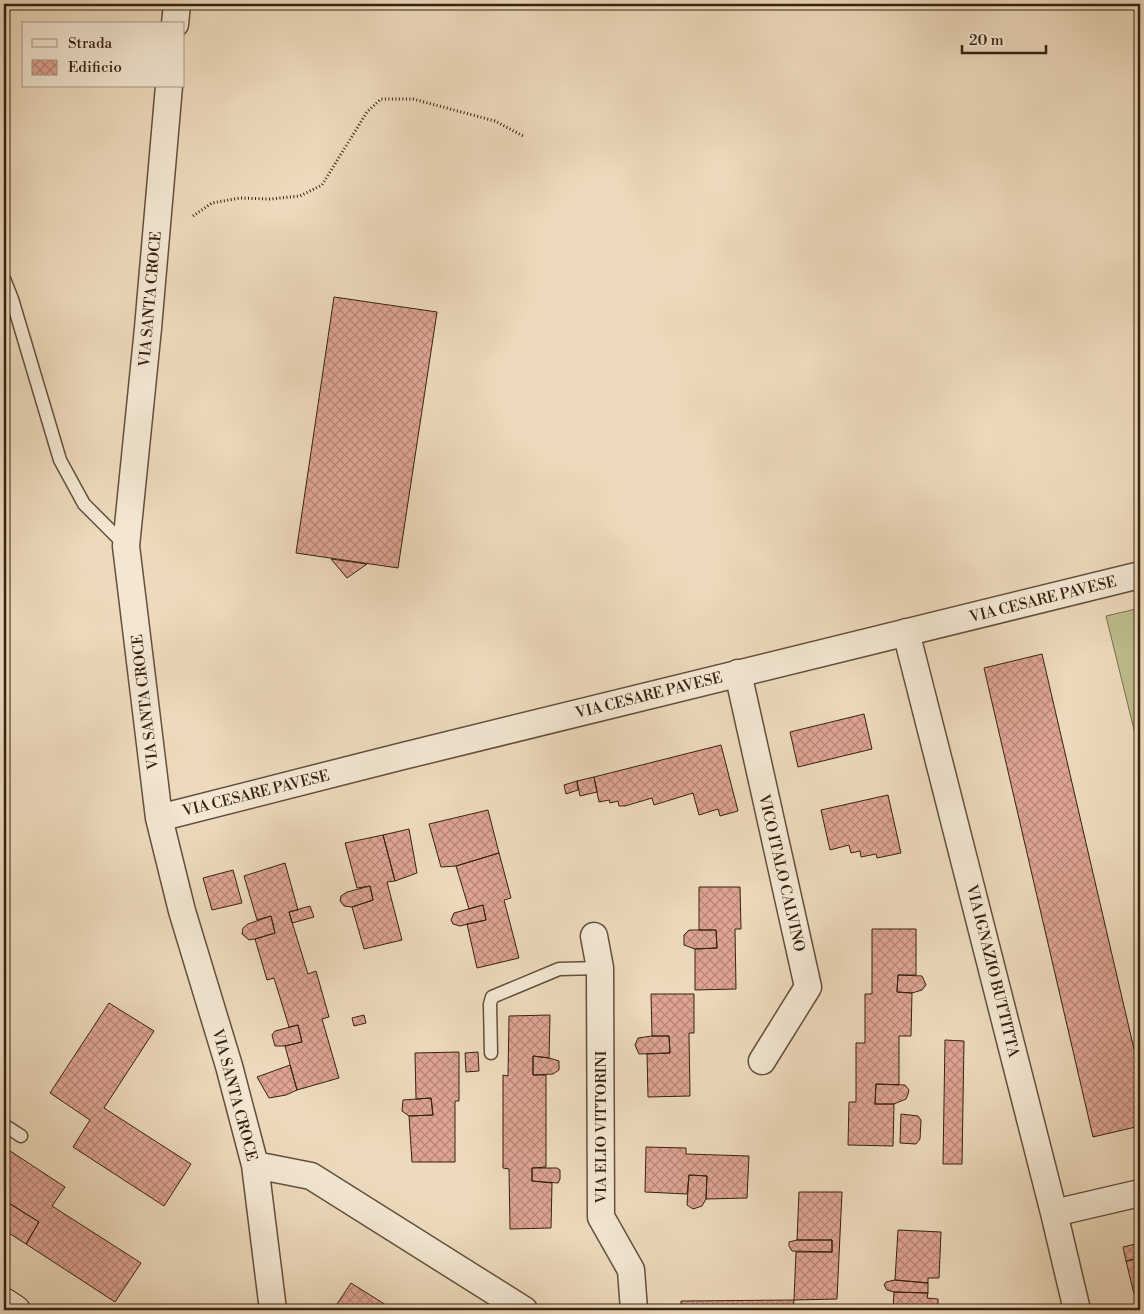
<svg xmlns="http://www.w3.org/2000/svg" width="1144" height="1314" viewBox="0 0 1144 1314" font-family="'Libre Bodoni',serif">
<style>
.park{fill:#bfbd8c;stroke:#7a704e}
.building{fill:url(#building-cross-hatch);stroke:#362211}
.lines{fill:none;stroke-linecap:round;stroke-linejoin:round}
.lane-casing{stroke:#64503c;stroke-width:15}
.street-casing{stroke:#64503c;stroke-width:29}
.secondary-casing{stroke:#362211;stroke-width:30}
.path{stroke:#362211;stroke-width:3;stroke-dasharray:1 2.5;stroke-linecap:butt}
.lane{stroke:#f3e7d3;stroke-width:12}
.street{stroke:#f3e7d3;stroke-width:26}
.secondary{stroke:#f3e7d3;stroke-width:28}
.labels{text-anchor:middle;stroke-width:4;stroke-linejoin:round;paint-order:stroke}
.street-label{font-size:15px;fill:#362211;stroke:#f3e7d3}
</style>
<defs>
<pattern id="building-cross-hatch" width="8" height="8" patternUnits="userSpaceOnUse" patternTransform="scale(1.25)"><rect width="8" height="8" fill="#dfa494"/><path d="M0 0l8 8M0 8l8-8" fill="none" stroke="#b68577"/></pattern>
</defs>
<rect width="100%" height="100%" fill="#eddabc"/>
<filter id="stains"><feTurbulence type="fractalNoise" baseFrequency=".004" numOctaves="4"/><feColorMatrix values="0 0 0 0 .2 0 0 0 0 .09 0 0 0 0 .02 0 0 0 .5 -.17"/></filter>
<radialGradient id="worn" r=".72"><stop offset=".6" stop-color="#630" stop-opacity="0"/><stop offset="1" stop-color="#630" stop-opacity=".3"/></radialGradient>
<path class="park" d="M1140,608V754L1106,616Z"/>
<path class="building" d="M334,297L437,312L398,568L296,553Z
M331,559L367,564L347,578Z
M1042,654L1140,1075V1126L1093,1137L984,668Z
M864,714L872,749L798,767L790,732Z
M721,745L738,811L720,816L718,809L699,815L693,793L654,805L652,798L625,806H619L618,801L610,803L609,800L599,802L594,777Z
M594,777L597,792L580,796L577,781Z
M577,781L578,790L566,794L564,785Z
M888,795L901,853L877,858L876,854L861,857L860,851L851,853L849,845L830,850L821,810Z
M488,810L499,853L456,866L441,867L429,824Z
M409,829L417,873L395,881L383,835Z
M383,835L395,881L387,882L402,940L364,949L352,907L373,900L370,886L357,888L345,843Z
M499,853L511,898L504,900L519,958L477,968L467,924L486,920L483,905L469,909L456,866Z
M285,863L298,910L289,912L308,974L316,971L329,1017L322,1019L339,1078L297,1090L285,1046L302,1042L298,1025L289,1027L274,978L267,980L255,939L275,933L271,916L257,920L244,876Z
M233,870L242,903L212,910L203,878Z
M370,886L373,900L352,907L344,906L340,901L341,896L347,892Z
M699,887H740L741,929H735L736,989L695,990V949L717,948L716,930H699Z
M483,905L486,920L460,926L453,924L451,920L454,913Z
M310,906L314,917L292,923L289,912Z
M271,916L275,933L255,939L249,940L242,934L243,928L248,924Z
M872,929H916V975H898L897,992L912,993L911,1036H899V1085L876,1084L875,1104H894L893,1146L848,1145L849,1102H856V1043H865V994H872Z
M689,930H716L717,948L695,949L684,945V935Z
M898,975L922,976L926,985L922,990L912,993L897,992Z
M651,994H694V1033H689L690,1096L648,1097L647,1054L670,1053L669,1036H652Z
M109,1003L154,1031L104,1108L191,1164L164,1206L73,1147L90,1120L50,1093Z
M364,1015L366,1023L354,1026L352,1018Z
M550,1015L549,1058L533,1056V1075H546V1167L532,1168V1181L552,1183L551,1228L510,1229L509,1169L503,1168V1075L508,1076L509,1016Z
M298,1025L302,1042L285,1046H275L272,1035L275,1031Z
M652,1036H669L670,1053L639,1054L635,1045L638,1038Z
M945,1040L964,1041L962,1164H943Z
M459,1052V1101H455V1162H412L409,1116L433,1115L431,1098L416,1099L415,1053Z
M478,1052L479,1071L466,1072L465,1053Z
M533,1056L549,1058L559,1061V1070L553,1074L533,1075Z
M290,1065L297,1090L286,1095L269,1098L257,1077Z
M876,1084L905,1085L909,1090L908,1094L906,1099L894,1104H875Z
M431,1098L433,1115L409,1116L402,1111L403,1100Z
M901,1114L918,1116L921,1120L920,1139L916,1144L900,1143Z
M4,1147L65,1187L52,1206L141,1263L115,1302L26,1244L39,1222L4,1200Z
M646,1147L686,1148V1154L749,1156L747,1198L706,1199L707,1176L689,1175L687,1194L645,1192Z
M532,1168H557L560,1170V1179L558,1183L532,1181Z
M689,1175L707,1176L706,1199L702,1206L693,1209L687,1205Z
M799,1192H842L837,1299L794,1300L796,1252H832V1240H797Z
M4,1200L39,1222L26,1244L4,1230Z
M898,1230L941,1232L939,1278H928V1283L895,1280Z
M797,1240H832V1252L792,1251L789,1246V1242Z
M1140,1243V1258L1126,1261L1123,1247Z
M1140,1258V1292L1134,1294L1126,1261Z
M895,1280L928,1283V1293L894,1292L887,1290L884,1285L886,1282Z
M351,1283L386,1305L394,1310H333Z
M894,1292L928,1293L927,1298L938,1299V1310H893Z
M794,1300L793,1310H681V1301Z"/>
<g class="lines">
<g class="lane-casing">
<path id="lane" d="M4,279L12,299L60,460L84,504L126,546
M491,1053L490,1004L492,997L559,969L600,968
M4,1125L21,1136"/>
</g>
<g class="street-casing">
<path id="street" d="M175,24L177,4
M169,86L148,328L126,546L159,818L182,911L229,1066L255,1165L273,1310
M906,632L1054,1213L1077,1310
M738,673L808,987L762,1061
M159,818L403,756L1140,575
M594,936L600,968L601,1217L631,1270L634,1310
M255,1165L311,1176L524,1310
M1054,1213L1140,1193"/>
</g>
<g class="secondary-casing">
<path id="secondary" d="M4,1302L16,1310"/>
</g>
<path class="path" d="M193,216L212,203L240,198L270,199L300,196L322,185L367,112L381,99H413L495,121L523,136"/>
<use href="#lane" class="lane"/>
<use href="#street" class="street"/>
<use href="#secondary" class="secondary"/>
</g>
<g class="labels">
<g class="street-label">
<text transform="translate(150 299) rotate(-85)" y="5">VIA SANTA CROCE</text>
<text transform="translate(1043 599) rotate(-14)" y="5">VIA CESARE PAVESE</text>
<text transform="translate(649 695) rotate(-14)" y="5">VIA CESARE PAVESE</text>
<text transform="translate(145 702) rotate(-97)" y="5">VIA SANTA CROCE</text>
<text transform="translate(256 793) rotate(-14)" y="5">VIA CESARE PAVESE</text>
<text transform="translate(782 873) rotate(77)" y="5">VICO ITALO CALVINO</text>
<text transform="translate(993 971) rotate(76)" y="5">VIA IGNAZIO BUTTITTA</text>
<text transform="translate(235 1095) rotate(75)" y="5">VIA SANTA CROCE</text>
<text transform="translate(601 1127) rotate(-90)" y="5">VIA ELIO VITTORINI</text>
</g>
</g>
<rect width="1144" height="1314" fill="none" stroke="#eddabc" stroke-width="20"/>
<rect x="5" y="5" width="1134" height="1304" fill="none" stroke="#362211" stroke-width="2.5"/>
<rect x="10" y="10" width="1124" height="1294" fill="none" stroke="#362211"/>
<rect x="22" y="22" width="162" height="65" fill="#f3e7d3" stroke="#a79885"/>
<rect x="32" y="39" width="25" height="8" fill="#f3e7d3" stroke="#a79885"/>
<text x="68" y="48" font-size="15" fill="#362211">Strada</text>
<rect x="32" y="60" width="25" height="15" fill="url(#building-cross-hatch)" stroke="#a79885"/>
<text x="68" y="72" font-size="15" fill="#362211">Edificio</text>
<path d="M962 45v8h84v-8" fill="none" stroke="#362211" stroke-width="2.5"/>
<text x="969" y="45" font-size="15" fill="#362211" stroke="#f3e7d3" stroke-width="4" paint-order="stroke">20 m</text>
<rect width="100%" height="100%" filter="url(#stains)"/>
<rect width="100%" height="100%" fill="url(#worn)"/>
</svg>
